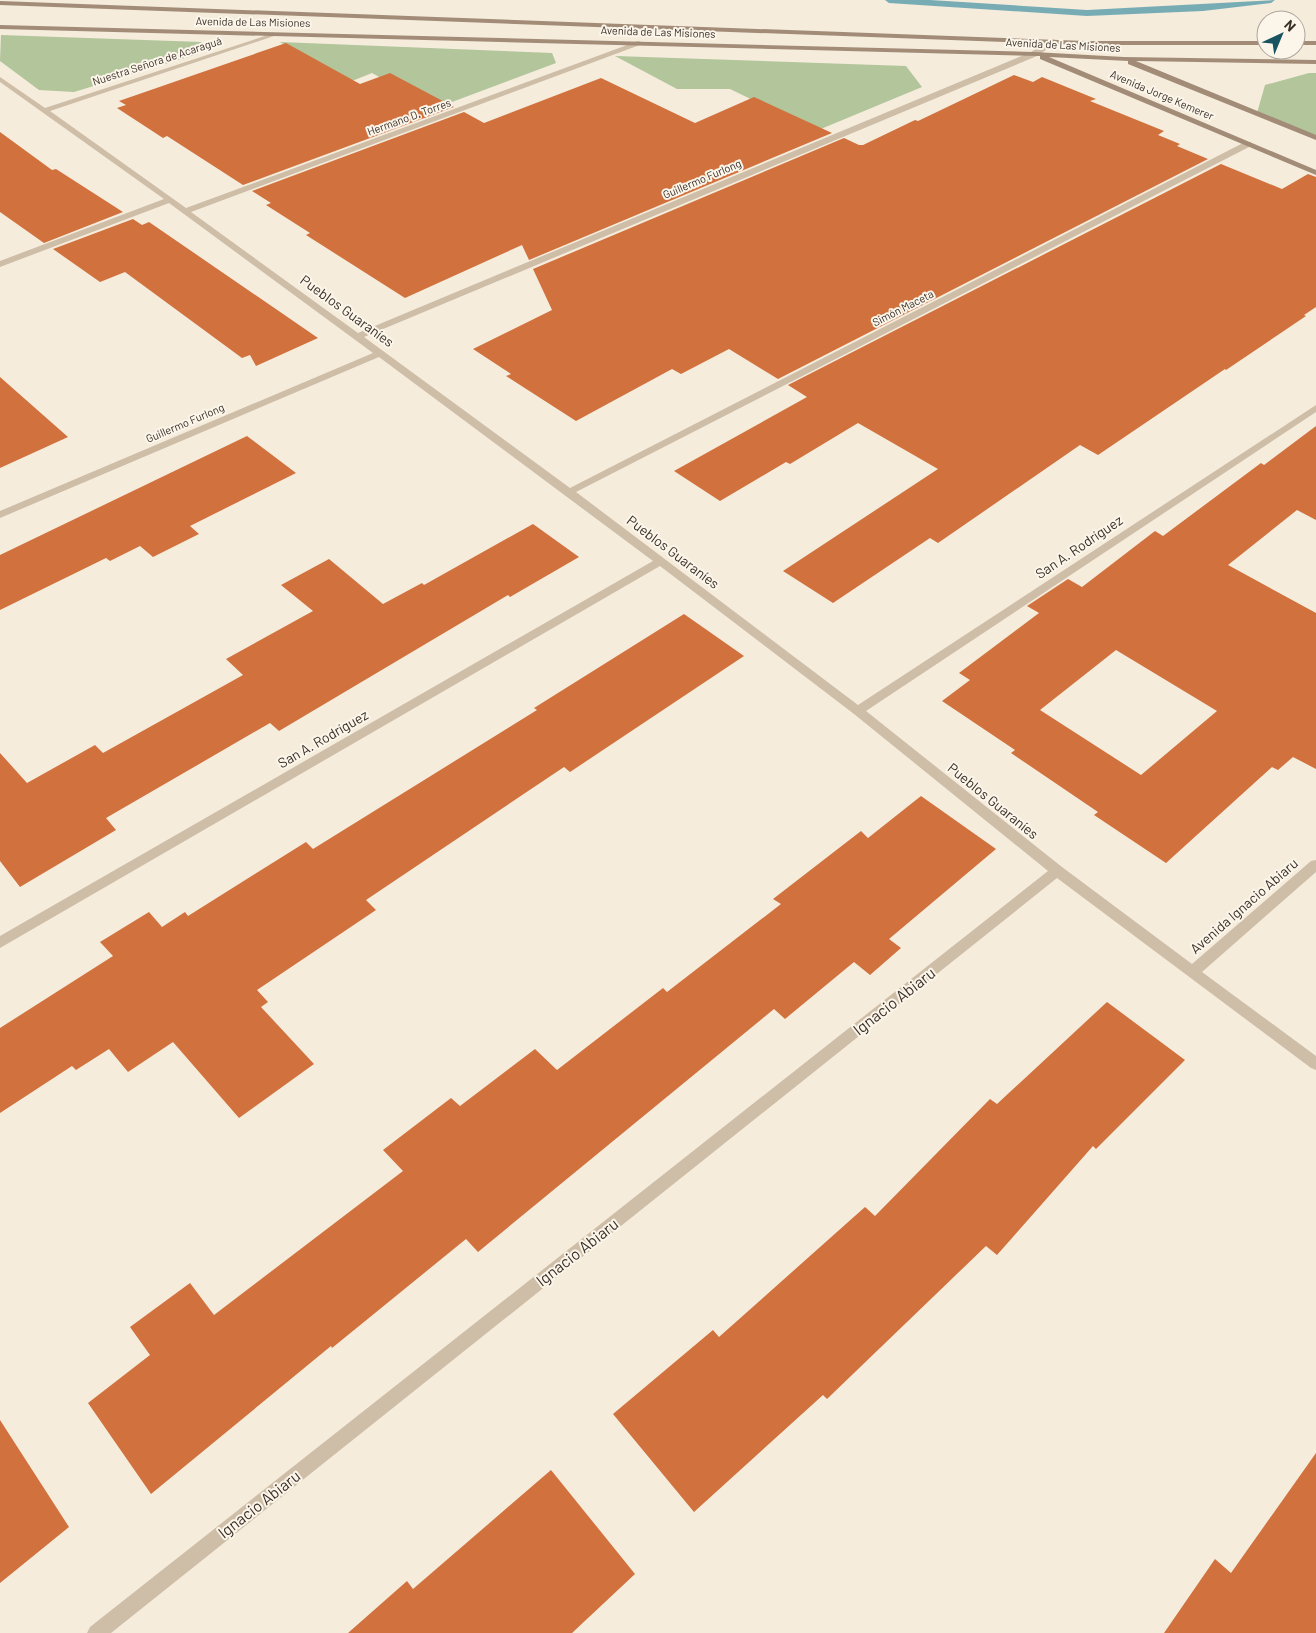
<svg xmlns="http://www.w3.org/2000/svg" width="1316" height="1633" viewBox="0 0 1316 1633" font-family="Barlow,sans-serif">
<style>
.green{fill:#b2c59b}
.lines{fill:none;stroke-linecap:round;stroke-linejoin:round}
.stream{fill:#78acb5;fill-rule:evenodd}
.building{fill:#d1713e;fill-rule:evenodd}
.street{fill:#cebda7;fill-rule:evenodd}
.secondary{fill:#a28c78;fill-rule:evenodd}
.labels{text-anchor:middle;stroke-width:4;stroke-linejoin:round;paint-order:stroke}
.far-street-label{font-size:11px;fill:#3a3028;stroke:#fbf5ea}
.street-label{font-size:14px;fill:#3a3028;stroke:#fbf5ea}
.near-street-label{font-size:16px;fill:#3a3028;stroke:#fbf5ea}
</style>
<rect width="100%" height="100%" fill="#f5ecdc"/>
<path class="green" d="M1,35L202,42L198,54L74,92L39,90L0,61Z
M280,42L552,53L556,63L436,108L372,73L347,83Z
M615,56L906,66L922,87L816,131L730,89H677Z
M1309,73H1316V137L1257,113L1265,85Z"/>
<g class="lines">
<path class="stream" d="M885,0H930L1087,10L1275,0L1271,3L1203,11L1087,16L889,3Z"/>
</g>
<path class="building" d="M286,43L360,84L390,73L454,107L243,185L167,136L163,138L117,108L126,105L119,101Z
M1014,75L1033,82L1042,77L1096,99L1090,101L1164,131L1158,135L1180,144L1177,146L1208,159L778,379L729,349L681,374L672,369L576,421L506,376L511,374L473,349L552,310L533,269L844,138L859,145H863L915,120L918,121Z
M601,78L695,123L754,97L832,133L529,260L522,245L405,298L306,235L310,233L266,205L271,203L252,191L464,112L484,123Z
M0,132L52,170L56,169L123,212L44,243L0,212Z
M1221,164L1282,189L1308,174L1316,177V307L1304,315L1306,316L1226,370L1225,369L1098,455L1080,445L938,543L930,538L833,603L783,571L938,469L858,423L790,464L786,462L720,501L674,471L807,397L788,385Z
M133,219L142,225L149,222L318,338L256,366L250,355L242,358L125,272L100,282L53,249Z
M0,377L68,437L0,468Z
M1316,426V520L1297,510L1228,565L1316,613V769L1293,757L1278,770L1272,767L1166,863L1094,815L1098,812L1011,753L1015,750L942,701L970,680L959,673L1039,613L1027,606L1068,579L1082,587L1155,531L1163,536L1261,463L1264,465ZM1116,650L1217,711L1141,775L1040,710Z
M247,436L296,473L190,526L199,534L153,557L140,546L110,561L106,558L0,610V555Z
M533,524L579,557L510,597L508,595L279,731L270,723L106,818L116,830L20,887L0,861V753L27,783L95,745L103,753L243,675L226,659L313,611L281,585L329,559L383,604L422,583L424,585Z
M684,614L744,656L570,772L564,767L366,900L376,910L257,990L268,1002L261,1007L314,1064L239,1118L173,1042L128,1072L109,1049L76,1070L72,1066L0,1113V1028L113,956L100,942L149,912L162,927L185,912L188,916L306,842L313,849L537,710L534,708Z
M921,796L996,849L889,939L901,948L870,975L854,962L785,1019L774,1009L478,1252L466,1239L332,1348L331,1346L151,1494L88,1403L150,1355L130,1327L190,1283L214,1315L403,1171L383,1150L451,1098L460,1106L535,1049L557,1070L663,988L667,992L781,904L773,899L861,831L868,838Z
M1107,1002L1185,1060L1096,1149L1093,1146L997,1255L986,1246L827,1399L823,1395L694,1512L613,1414L713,1330L719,1337L865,1207L875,1216L990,1099L997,1104Z
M0,1420L69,1527L0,1583Z
M1316,1453V1633H1164L1215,1559L1231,1573Z
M551,1470L635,1574L572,1633H348L407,1581L413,1589Z"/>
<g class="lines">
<path class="street" d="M274,33L280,34L50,111L186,208L638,41L645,43L191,212L358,333L1031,52L1052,39L1059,41L1037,56L364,337L570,488L1245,142H1251V146L576,492L858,705L1316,405V412L866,711L1062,867L1192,964L1311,861L1316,860V872L1202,972L1316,1056V1070L1311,1068L1057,878L111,1633H87L90,1627L1048,871L854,714L660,566L0,948V936L653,561L379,357L0,518V511L373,353L169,203L0,267V261L164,199L0,82V77L45,108Z"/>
<path class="secondary" d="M0,1L1086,41H1266V45H1086L0,5Z
M0,25L1034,52L1124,57L1316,60V64L1136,61L1316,135V140L1128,64V61L1049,57L1316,170V175L1040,59V56L0,29Z
M1296,41H1316V45H1296Z"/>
</g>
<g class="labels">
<g class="far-street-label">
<text transform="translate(253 22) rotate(1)" y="4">Avenida de Las Misiones</text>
<text transform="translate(658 32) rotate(2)" y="4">Avenida de Las Misiones</text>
<text transform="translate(1063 45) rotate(3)" y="4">Avenida de Las Misiones</text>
<text transform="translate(157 61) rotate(-18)" y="4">Nuestra Señora de Acaraguá</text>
<text transform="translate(1162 95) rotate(23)" y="4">Avenida Jorge Kemerer</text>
<text transform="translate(409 117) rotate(-20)" y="4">Hermano D. Torres</text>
<text transform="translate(702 179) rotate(-23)" y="4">Guillermo Furlong</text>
<text transform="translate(903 308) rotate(-27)" y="4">Simón Maceta</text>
<text transform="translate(185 423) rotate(-23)" y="4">Guillermo Furlong</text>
</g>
<g class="street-label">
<text transform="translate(347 311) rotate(36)" y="5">Pueblos Guaraníes</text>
<text transform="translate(1079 547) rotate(-34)" y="5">San A. Rodríguez</text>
<text transform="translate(673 552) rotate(37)" y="5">Pueblos Guaraníes</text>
<text transform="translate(323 739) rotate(-30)" y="5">San A. Rodríguez</text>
<text transform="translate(993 801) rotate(39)" y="5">Pueblos Guaraníes</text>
<text transform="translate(1244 906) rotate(-41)" y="5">Avenida Ignacio Abiaru</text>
</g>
<g class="near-street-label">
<text transform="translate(894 1001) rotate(-38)" y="6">Ignacio Abiaru</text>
<text transform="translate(577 1252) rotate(-38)" y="6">Ignacio Abiaru</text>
<text transform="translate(259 1504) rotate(-38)" y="6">Ignacio Abiaru</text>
</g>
</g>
<g transform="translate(1281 35) rotate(44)"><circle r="24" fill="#fbf5ea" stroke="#aea69c"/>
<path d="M0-4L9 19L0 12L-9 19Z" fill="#195360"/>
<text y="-8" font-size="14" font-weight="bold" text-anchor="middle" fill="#3a3028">N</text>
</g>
</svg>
